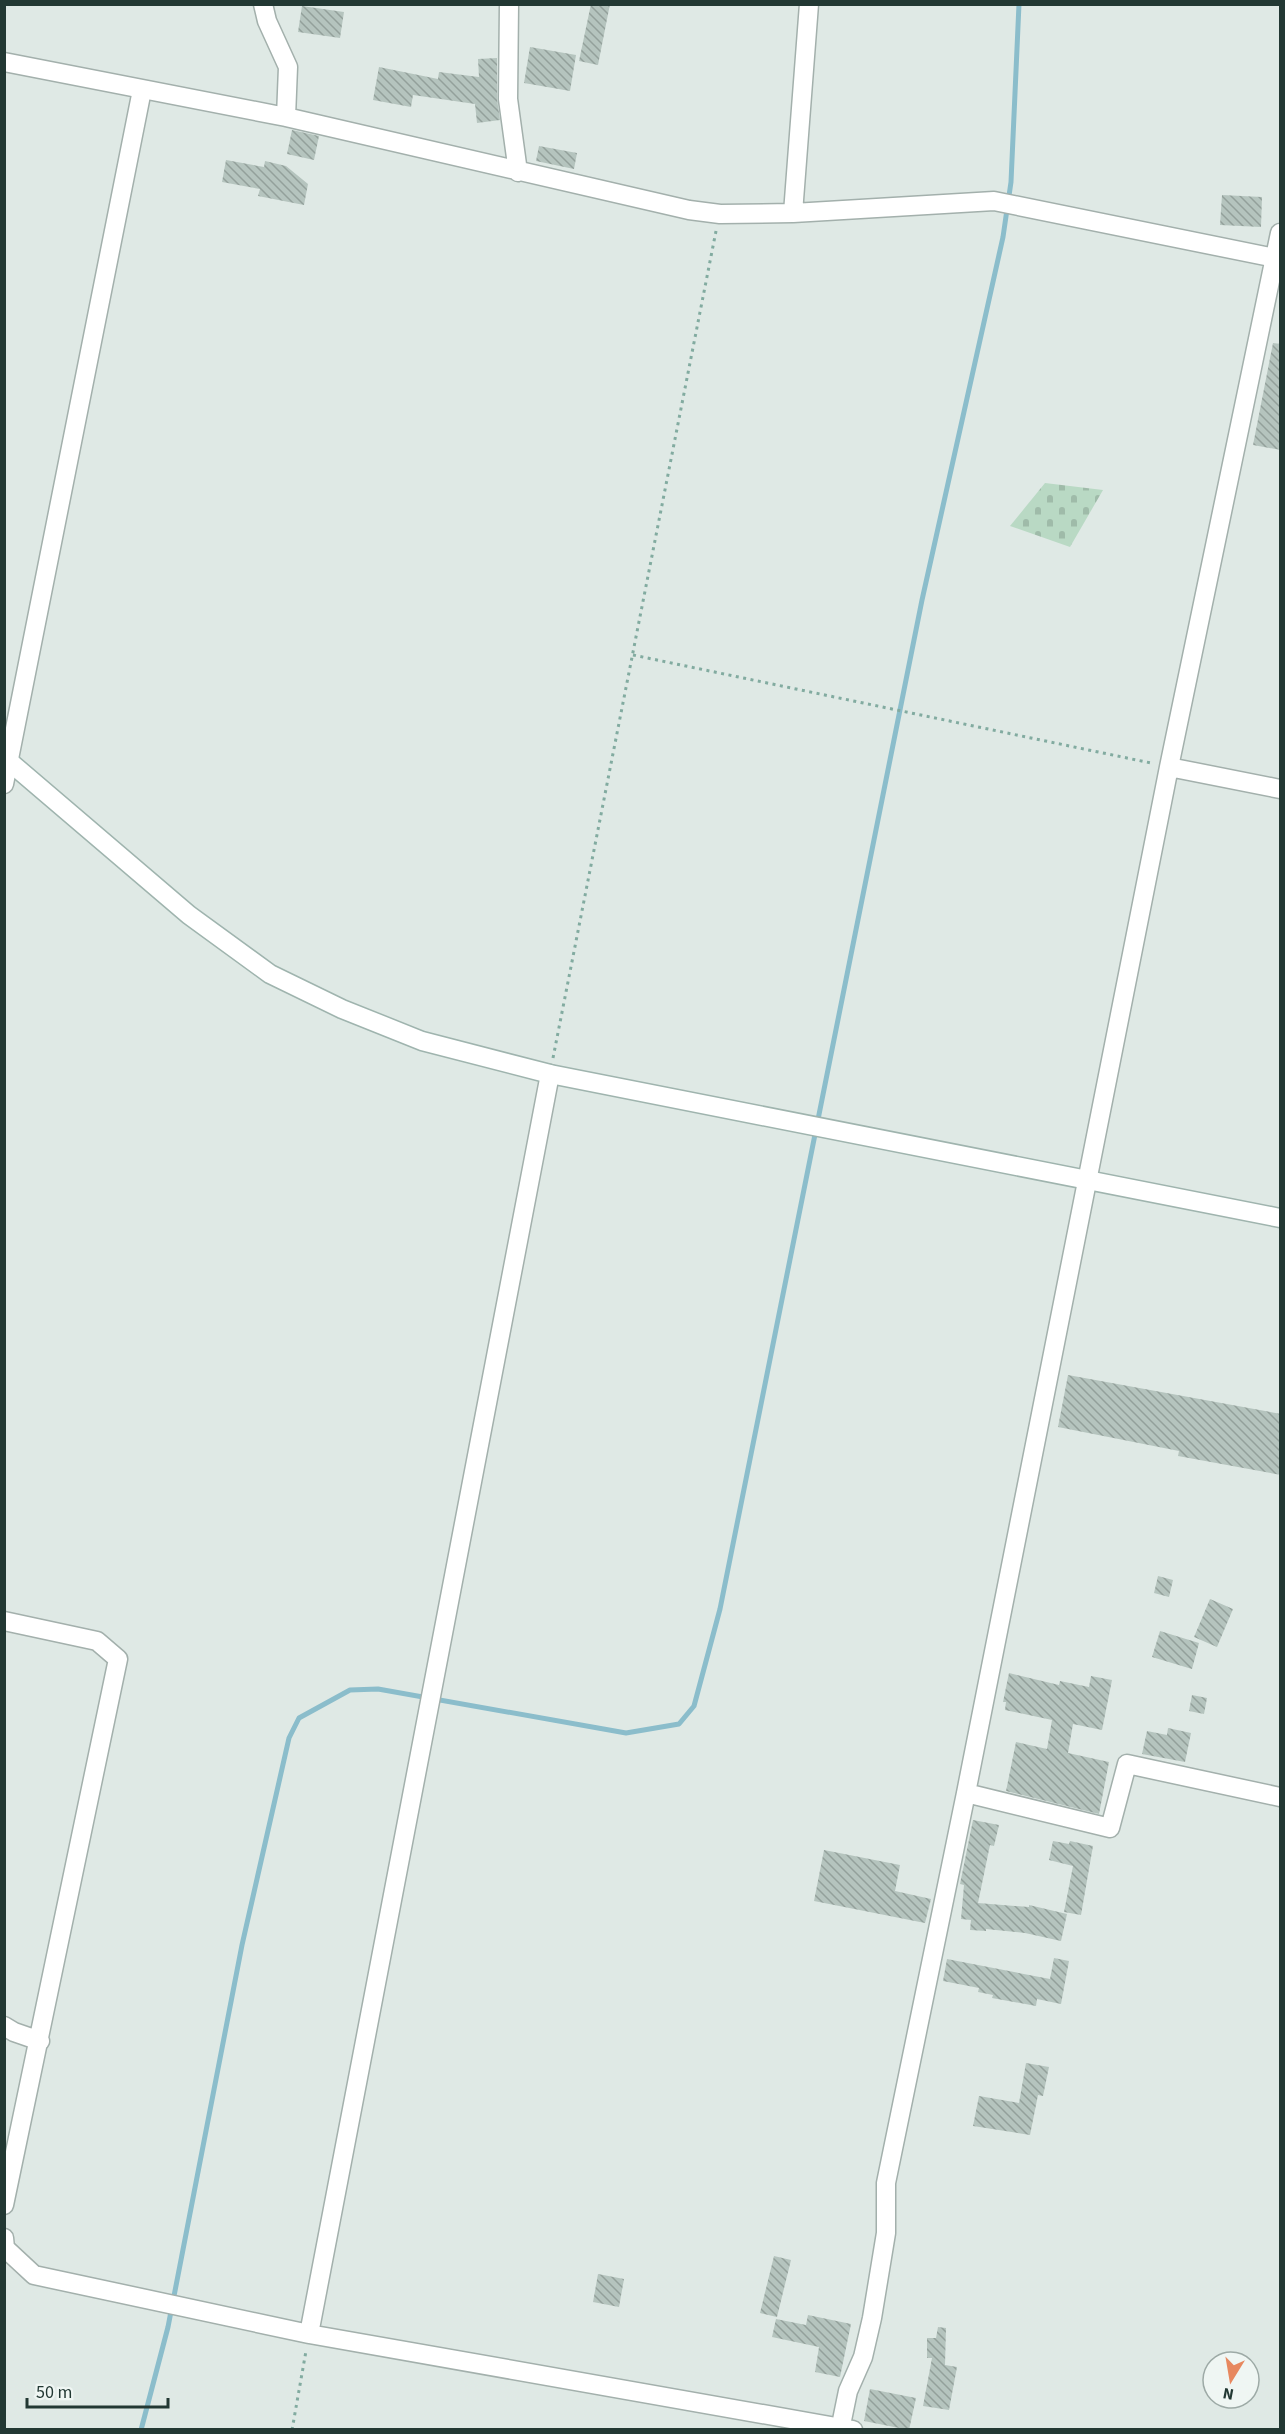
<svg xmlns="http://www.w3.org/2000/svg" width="1285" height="2434" viewBox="0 0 1285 2434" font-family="'Source Sans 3',sans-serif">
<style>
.cemetery{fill:url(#cemetery-stones)}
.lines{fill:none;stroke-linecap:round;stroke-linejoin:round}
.stream{stroke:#8bbdcb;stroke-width:5}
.building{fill:url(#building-back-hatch)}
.street-casing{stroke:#a3b0ac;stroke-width:21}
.secondary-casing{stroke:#9fb4ae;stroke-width:21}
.path{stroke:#82aba0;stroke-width:3;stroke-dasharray:3 4.5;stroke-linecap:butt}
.street{stroke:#fff;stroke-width:18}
.secondary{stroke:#fff;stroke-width:18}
</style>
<defs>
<pattern id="cemetery-stones" width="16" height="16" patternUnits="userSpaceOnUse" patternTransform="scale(1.5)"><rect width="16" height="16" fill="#b9d9c4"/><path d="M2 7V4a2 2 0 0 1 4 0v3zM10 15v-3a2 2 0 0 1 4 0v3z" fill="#9fbba9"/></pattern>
<pattern id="building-back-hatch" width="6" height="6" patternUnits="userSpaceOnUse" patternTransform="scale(1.5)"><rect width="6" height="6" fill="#b5c4be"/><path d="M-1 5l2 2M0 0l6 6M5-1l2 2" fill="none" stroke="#93a09b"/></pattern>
</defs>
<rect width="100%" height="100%" fill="#dfe9e5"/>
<path class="cemetery" d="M1045,483L1103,490L1070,547L1010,526Z"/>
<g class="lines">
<path class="stream" d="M141,2430L168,2327L242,1945L289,1738L299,1718L350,1690L378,1689L626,1733L679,1724L694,1706L720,1609L922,600L1003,237L1011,182L1019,4"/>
</g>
<path class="building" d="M591,4H610L598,65L579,61Z
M302,6L344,12L340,38L298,32Z
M530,47L576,55L570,91L524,83Z
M497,58V99L500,120L477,123L475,104L413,95L411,107L373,100L379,67L438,79L439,72L479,77L478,59Z
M292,130L319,136L314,160L287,154Z
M539,146L577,153L574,169L536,161Z
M226,160L264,167L265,161L286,166L308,184L304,205L258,196L260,189L222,182Z
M1222,195L1262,197L1261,227L1220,225Z
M1273,343L1281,344V450L1253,445Z
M1068,1375L1281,1414V1475L1178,1456L1179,1451L1058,1427Z
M1158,1576L1173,1580L1169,1597L1154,1593Z
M1210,1599L1233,1609L1217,1647L1194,1637Z
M1160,1631L1199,1643L1192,1669L1152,1657Z
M1009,1673L1059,1685L1060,1681L1089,1687L1091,1676L1112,1680L1102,1730L1073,1724L1068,1753L1109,1762L1099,1814L1006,1791L1016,1742L1047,1749L1052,1720L1005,1710L1006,1702H1003Z
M1192,1695L1207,1698L1204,1714L1189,1711Z
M1168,1728L1191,1733L1185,1762L1142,1754L1147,1731L1167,1735Z
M973,1820L999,1825L994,1846L990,1845L978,1903L1029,1907V1905L1067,1914L1061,1941L1025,1933L986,1929V1931L970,1930L971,1920L961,1919L964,1885L960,1884Z
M1053,1841L1069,1844L1070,1841L1093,1846L1081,1915L1064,1912L1073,1866L1049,1860Z
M824,1850L900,1865L895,1891L931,1899L925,1923L814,1901Z
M1054,1958L1069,1961L1061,2004L1037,1999L1036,2006L992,1998L993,1995L978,1992L979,1988L943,1981L947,1959L1050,1979Z
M1026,2063L1049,2067L1043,2096L1038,2095L1030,2135L973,2126L979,2096L1019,2103Z
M774,2256L791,2260L777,2317L760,2313Z
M598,2274L624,2279L619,2307L593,2302Z
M808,2315L851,2324L840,2377L815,2372L819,2347L772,2337L776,2319L806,2325Z
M938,2327L946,2328L945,2365L957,2367L949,2410L923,2406L932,2358H927V2338H936Z
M870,2389L916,2398L909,2430L864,2421Z"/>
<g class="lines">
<g class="street-casing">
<path id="street" d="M263,4L267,21L288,67L286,117
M509,4L508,99L518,172
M4,62L286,117L689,210L720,214L793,213L994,201L1280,259
M793,213L809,4
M1169,767L1280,789
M4,784L142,90
M4,1621L97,1641L118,1659L4,2205
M966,1793L1110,1828L1127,1764L1280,1797
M4,2026L14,2032L40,2041
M4,2238L5,2248L34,2275L309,2334L853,2430
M309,2334L550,1074
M840,2430L848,2391L863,2357L872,2318L886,2233V2183L966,1793L1169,767L1280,233"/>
</g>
<g class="secondary-casing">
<path id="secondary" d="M4,757L189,915L270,974L342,1009L422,1041L550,1074L1280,1218"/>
</g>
<path class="path" d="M633,655L1151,763
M553,1058L716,231
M292,2430L306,2351"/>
<use href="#street" class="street"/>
<use href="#secondary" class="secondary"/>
</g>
<rect width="1285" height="2434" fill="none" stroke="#223833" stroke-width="12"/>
<g transform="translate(1231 2380) rotate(191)"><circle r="28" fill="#eff6f3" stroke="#9daaa6" stroke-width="1.5"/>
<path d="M0-4.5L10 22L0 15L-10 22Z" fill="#e7885f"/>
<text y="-9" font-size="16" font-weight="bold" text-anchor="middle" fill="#223833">N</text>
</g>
<path d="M27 2398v9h141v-9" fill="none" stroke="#223833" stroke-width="3"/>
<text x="36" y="2398" font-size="18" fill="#223833" stroke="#eff6f3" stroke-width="4.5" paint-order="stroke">50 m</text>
</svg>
